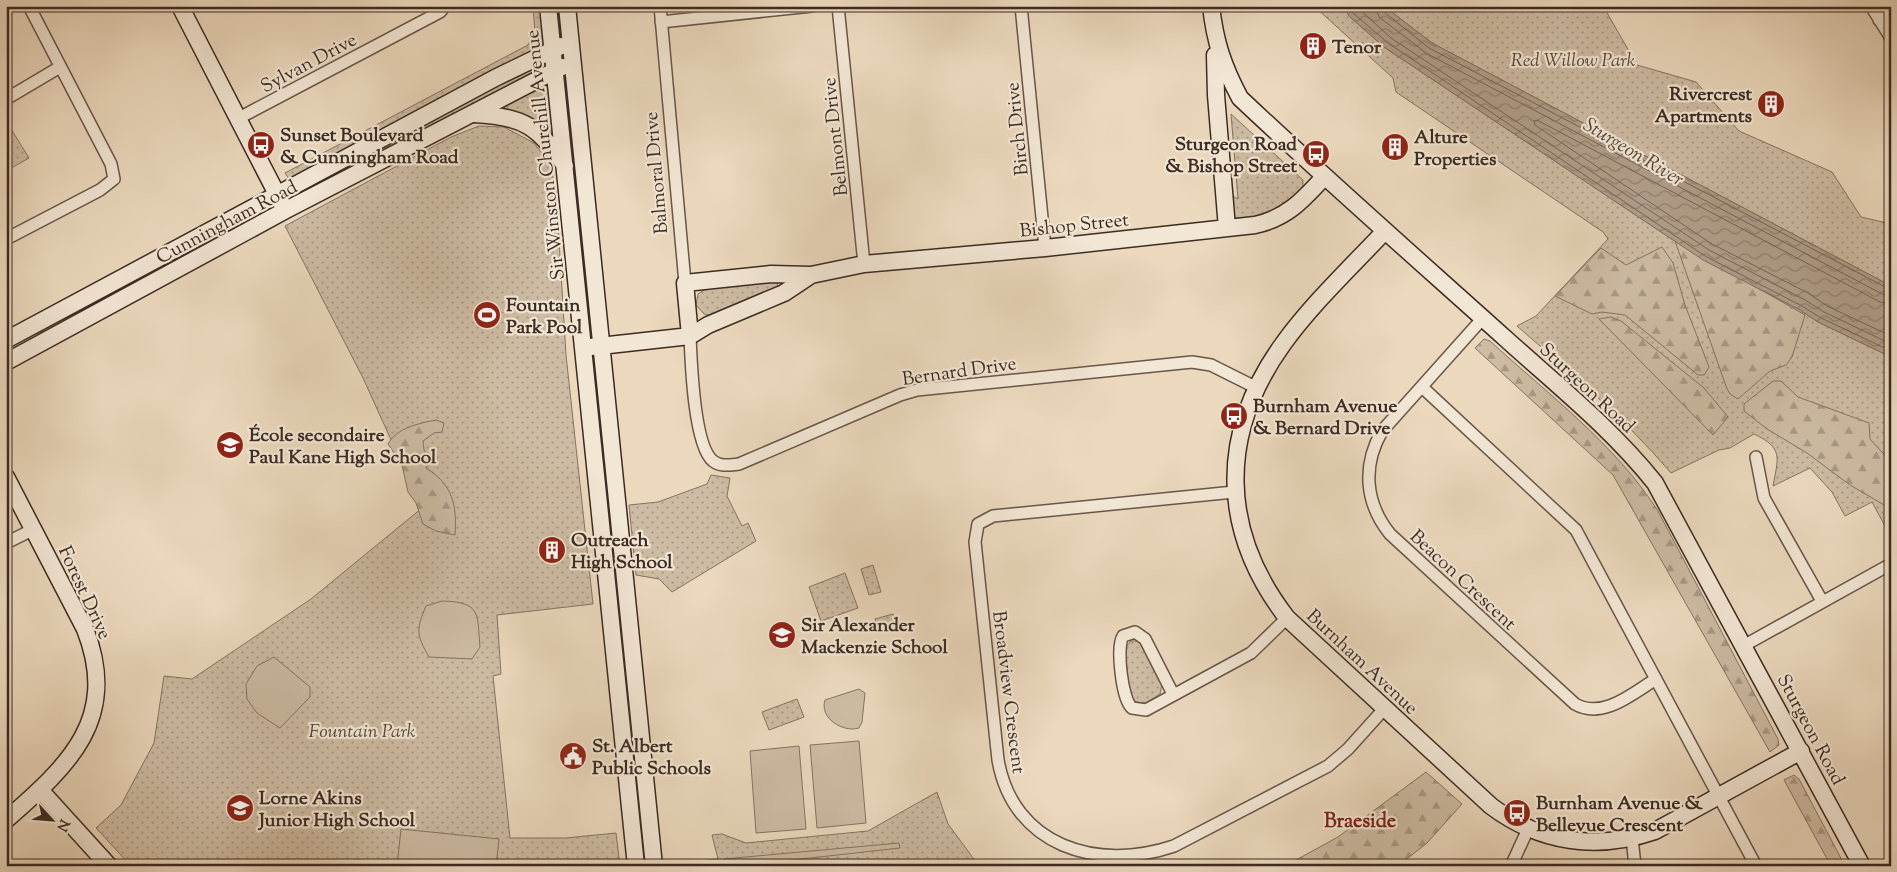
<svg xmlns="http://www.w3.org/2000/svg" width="1897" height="872" viewBox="0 0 1897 872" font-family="'Sorts Mill Goudy',serif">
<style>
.green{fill:url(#green-dots);stroke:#847363}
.forest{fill:url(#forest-firs);stroke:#847363}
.pitch{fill:#cdbba3;stroke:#847363}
.water{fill:url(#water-waves);stroke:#826f60}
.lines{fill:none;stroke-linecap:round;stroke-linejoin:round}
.shore{stroke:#766456;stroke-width:1}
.street-casing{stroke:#68564a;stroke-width:14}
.secondary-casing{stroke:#3c2b23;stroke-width:19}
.street{stroke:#f2e6d4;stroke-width:11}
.secondary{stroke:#f2e6d4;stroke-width:16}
.labels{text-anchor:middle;stroke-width:4.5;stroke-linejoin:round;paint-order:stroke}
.poi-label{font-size:19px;font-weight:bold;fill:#3c2b23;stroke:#f2e6d4;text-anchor:start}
.park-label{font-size:19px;font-style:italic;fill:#59483d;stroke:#f2e6d4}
.street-label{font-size:19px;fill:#3c2b23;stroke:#f2e6d4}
.water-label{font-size:20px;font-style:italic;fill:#59483c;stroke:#f2e6d4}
.neighbourhood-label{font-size:20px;font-weight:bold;fill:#7a1f14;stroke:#f2e6d4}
</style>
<defs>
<pattern id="green-dots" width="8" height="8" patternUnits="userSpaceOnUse" patternTransform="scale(1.25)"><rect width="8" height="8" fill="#cdbba3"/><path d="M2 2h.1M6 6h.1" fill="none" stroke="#a89884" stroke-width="1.8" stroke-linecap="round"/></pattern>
<pattern id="forest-firs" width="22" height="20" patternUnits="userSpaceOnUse" patternTransform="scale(1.25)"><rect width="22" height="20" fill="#cdbba3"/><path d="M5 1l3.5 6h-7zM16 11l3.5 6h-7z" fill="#a89884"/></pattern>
<pattern id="water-waves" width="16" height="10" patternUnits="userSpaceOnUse" patternTransform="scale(1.25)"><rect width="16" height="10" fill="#b09d89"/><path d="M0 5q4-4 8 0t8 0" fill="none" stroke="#908070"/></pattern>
</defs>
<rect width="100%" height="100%" fill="#ebd8bd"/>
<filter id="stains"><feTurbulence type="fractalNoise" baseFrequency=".004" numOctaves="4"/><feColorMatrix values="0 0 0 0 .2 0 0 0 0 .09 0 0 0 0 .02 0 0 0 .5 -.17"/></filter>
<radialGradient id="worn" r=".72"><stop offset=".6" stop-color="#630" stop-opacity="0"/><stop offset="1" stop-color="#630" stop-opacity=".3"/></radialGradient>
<path class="green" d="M533,6H544L545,40L541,48L290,180L285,173L528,45L535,32Z
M1314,6H1344L1349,16L1384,47L1703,260L1800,310L1818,322L1891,357V537L1872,502L1845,516L1832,492L1810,468L1773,486C1778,458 1784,448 1754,434L1730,448L1719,450L1671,473C1625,419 1571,373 1517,326L1536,316L1608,239L1603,232L1396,92L1393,78Z
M1384,6H1603L1637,65L1696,82L1739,131L1832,172L1861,217L1891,224V286L1432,43Z
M542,64L545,66L538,71L302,194L292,196L532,67Z
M542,84L551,89L556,134L553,135L499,107Z
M1231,114L1303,180C1306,209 1252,218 1232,220L1229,194L1238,199Z
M8,124L29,158L6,171V127Z
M479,126L504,127L534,143L549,162L556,190L566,355L593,604L497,615L501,674L493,676L510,838H566L616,833L620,866H131L96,828L121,805L154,743L164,676L192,679L311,599L422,508L363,378L285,226L451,137Z
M219,233L212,241L35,337L49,325Z
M777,282L778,288L712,316L704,314L696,305L698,294L708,287Z
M711,475L730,478L727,496L742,526L748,523L756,541L672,592L659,579L636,575L629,505L658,502L707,484Z
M873,565L881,592L869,595L861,569Z
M845,573L858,608L821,621L809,587Z
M893,614L897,628L879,633L875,619Z
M1131,641H1137L1142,645L1162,684L1160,694L1146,703L1136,702L1129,693L1125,648Z
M797,699L804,717L769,730L762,712Z
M937,792L948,824L979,866H678V863L718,859L712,835L722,834L746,843L868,831Z"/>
<path class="forest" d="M1675,241L1805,315L1792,357L1786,365L1770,371L1738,399L1730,394L1727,389Z
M1662,247L1673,263L1685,305L1709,367L1704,375H1698L1625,315L1602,312L1592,314L1555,296L1601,248L1626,265Z
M1611,317L1621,321L1704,388L1728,417L1713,435L1599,319Z
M1484,339L1490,341C1548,394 1615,444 1658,511L1778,739L1779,745L1770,752L1613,475L1475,348Z
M1773,381H1781L1798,397L1869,423L1870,439L1891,462V509L1850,485L1807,453L1767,429L1744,411V404Z
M436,420L444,423L442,432L434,433L423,441L424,450L430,459L426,468C453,485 457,505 455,535L436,531L423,524L416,503L408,492L402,465L388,444C396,428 420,423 436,420Z
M1426,772L1462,804L1427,843L1398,866H1285L1338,837Z
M1794,775L1799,779L1845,866H1831L1784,780Z"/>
<path class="pitch" d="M442,601C482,602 477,614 480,647L472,659L429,657C416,634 416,630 426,606Z
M274,657L310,687V697L280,728L257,713L247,699L246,684L257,666Z
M859,689L865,693L862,722L859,728C843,733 819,718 825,700Z
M859,741L866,823L817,828L810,745Z
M799,746L806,829L756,833L750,751Z
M401,829L499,839L496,866H397Z
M899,843L900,848L738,866H725L724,859Z"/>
<path class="water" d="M1344,6H1384L1432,43L1891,286V357L1818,322L1800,310L1703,260L1384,47L1349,16Z"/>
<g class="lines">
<path class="shore" d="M1349,6L1353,13L1388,43L1705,256L1802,306L1821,318L1891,351
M1356,6L1391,38L1709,250L1805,300L1824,312L1891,344
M1375,6L1379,17L1426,53L1884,295L1891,297
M1381,6L1384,12L1429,48L1891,290
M1891,304L1880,302L1537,120L1534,121L1535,125L1712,244L1808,293L1827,306L1891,336"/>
<g class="street-casing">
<path id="street" d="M660,6L685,283
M838,6L864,264
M1021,6L1045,248
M1871,6L1891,38
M1879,20L1891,12
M661,22L812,6
M6,99L60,67
M239,118L440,12L445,6
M6,239L100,190L114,179L111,164L29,6
M1483,318L1382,431C1362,466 1365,503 1390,534L1575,704C1603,720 1633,693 1656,679
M690,336C691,361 694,446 713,461C721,467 729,465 739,464L900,395L917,390L1192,362L1211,365L1257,388
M1422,387L1576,530L1756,866
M1756,457L1764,498L1822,601
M1234,492L993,516L978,524L975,542L998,760C1013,846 1097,872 1174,846L1328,766L1348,749L1384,709
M6,543L34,529
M1745,645L1891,564
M1173,694L1145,639L1135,632L1123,636C1116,647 1122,700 1132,708L1146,710L1251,653L1287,618
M1632,838L1635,866
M1511,866L1528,829"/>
</g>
<g class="secondary-casing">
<path id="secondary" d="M180,6L282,204
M548,6L636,866
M567,6L654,866
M1211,6C1215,42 1223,66 1240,98C1327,180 1417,259 1506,339C1557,385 1612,429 1655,483L1862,866
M1215,55L1216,95L1227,228
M474,114C522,116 539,126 565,166
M1384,232C1350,268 1312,304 1283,344C1218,434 1220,531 1287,618L1491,806C1540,843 1597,851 1655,831L1801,751
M690,336L685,283L771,274L811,275L864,264L1045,248L1255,225C1287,218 1303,200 1324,177
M6,340L495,78L561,46
M591,347L690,336L708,325L784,293L811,275
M6,362L286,210L562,67
M6,477L85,629C120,719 69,765 6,820
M40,790L109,866"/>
</g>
<use href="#street" class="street"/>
<use href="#secondary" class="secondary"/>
</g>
<defs>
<g id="building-disc" transform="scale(1.4375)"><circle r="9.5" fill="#8f2418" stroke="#f2e6d4"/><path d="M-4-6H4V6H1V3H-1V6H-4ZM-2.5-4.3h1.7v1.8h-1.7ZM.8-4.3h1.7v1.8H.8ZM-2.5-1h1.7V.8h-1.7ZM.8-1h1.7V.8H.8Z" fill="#fff"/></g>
<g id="bus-disc" transform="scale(1.4375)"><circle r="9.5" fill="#8f2418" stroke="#f2e6d4"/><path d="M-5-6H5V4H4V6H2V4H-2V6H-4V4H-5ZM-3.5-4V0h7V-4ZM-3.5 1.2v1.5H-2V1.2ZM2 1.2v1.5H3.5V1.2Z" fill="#fff"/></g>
<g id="stadium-disc" transform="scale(1.4375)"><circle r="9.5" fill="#8f2418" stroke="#f2e6d4"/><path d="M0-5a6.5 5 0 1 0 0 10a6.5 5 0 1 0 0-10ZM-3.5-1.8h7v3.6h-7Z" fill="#fff"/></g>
<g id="school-disc" transform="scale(1.4375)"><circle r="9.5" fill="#8f2418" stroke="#f2e6d4"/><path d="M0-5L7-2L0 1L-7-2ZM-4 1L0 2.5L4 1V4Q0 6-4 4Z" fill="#fff"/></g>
<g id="civic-disc" transform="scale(1.4375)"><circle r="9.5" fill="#8f2418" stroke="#f2e6d4"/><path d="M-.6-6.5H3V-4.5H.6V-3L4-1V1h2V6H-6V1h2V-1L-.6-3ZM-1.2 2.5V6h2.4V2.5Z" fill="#fff"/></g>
</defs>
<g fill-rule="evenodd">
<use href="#building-disc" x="1313" y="46"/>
<use href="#building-disc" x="1771" y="104"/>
<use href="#bus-disc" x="261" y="145"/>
<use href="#building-disc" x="1395" y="147"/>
<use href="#bus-disc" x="1316" y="154"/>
<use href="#stadium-disc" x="487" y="315"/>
<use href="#bus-disc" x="1234" y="416"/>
<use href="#school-disc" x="230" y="445"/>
<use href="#building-disc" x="552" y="550"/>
<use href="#school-disc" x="782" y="635"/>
<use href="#civic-disc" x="573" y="756"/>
<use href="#school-disc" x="240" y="808"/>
<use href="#bus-disc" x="1517" y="813"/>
</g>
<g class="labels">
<g class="poi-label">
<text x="1332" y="53">Tenor</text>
<text x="1752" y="100" text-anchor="end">Rivercrest<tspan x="1752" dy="22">Apartments</tspan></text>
<text x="280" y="141">Sunset Boulevard<tspan x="280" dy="22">&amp; Cunningham Road</tspan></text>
<text x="1414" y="143">Alture<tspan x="1414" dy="22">Properties</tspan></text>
<text x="1297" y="150" text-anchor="end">Sturgeon Road<tspan x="1297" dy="22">&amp; Bishop Street</tspan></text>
<text x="506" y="311">Fountain<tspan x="506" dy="22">Park Pool</tspan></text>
<text x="1253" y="412">Burnham Avenue<tspan x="1253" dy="22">&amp; Bernard Drive</tspan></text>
<text x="249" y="441">École secondaire<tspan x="249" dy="22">Paul Kane High School</tspan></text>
<text x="571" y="546">Outreach<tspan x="571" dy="22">High School</tspan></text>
<text x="801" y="631">Sir Alexander<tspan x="801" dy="22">Mackenzie School</tspan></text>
<text x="592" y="752">St. Albert<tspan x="592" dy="22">Public Schools</tspan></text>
<text x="259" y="804">Lorne Akins<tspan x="259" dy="22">Junior High School</tspan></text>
<text x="1536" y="809">Burnham Avenue &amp;<tspan x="1536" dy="22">Bellevue Crescent</tspan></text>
</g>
<g class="park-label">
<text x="1573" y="66">Red Willow Park</text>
<text x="362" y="737">Fountain Park</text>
</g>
<g class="street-label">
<text transform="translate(308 62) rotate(-28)" y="7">Sylvan Drive</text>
<text transform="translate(1016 129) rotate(-96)" y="7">Birch Drive</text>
<text transform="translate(834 137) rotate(-96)" y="7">Belmont Drive</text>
<text transform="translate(544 155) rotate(-96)" y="7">Sir Winston Churchill Avenue</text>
<text transform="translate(655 173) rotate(-95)" y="7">Balmoral Drive</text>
<text transform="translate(226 221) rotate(-28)" y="7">Cunningham Road</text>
<text transform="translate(1074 224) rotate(-6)" y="7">Bishop Street</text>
<text transform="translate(959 370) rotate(-8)" y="7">Bernard Drive</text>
<text transform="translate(1588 387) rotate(43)" y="7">Sturgeon Road</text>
<text transform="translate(1464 579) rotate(43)" y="7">Beacon Crescent</text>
<text transform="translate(86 592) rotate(65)" y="7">Forest Drive</text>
<text transform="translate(1363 661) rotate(43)" y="7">Burnham Avenue</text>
<text transform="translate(1010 692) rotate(83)" y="7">Broadview Crescent</text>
<text transform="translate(1812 729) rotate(62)" y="7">Sturgeon Road</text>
</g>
<g class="water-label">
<text transform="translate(1634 151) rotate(31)" y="7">Sturgeon River</text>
</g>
<g class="neighbourhood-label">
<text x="1360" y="827">Braeside</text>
</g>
</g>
<rect width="1897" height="872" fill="none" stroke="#ebd8bd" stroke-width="25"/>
<rect x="8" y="8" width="1882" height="857" fill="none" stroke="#3c2b23" stroke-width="2.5"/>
<rect x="12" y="12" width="1872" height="847" fill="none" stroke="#3c2b23"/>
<g transform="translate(52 820) rotate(116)" stroke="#f2e6d4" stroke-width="4" paint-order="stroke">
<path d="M0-4L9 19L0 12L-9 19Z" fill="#3c2b23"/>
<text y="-8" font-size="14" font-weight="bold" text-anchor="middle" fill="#3c2b23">N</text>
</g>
<rect width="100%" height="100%" filter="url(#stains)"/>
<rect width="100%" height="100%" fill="url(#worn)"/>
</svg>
